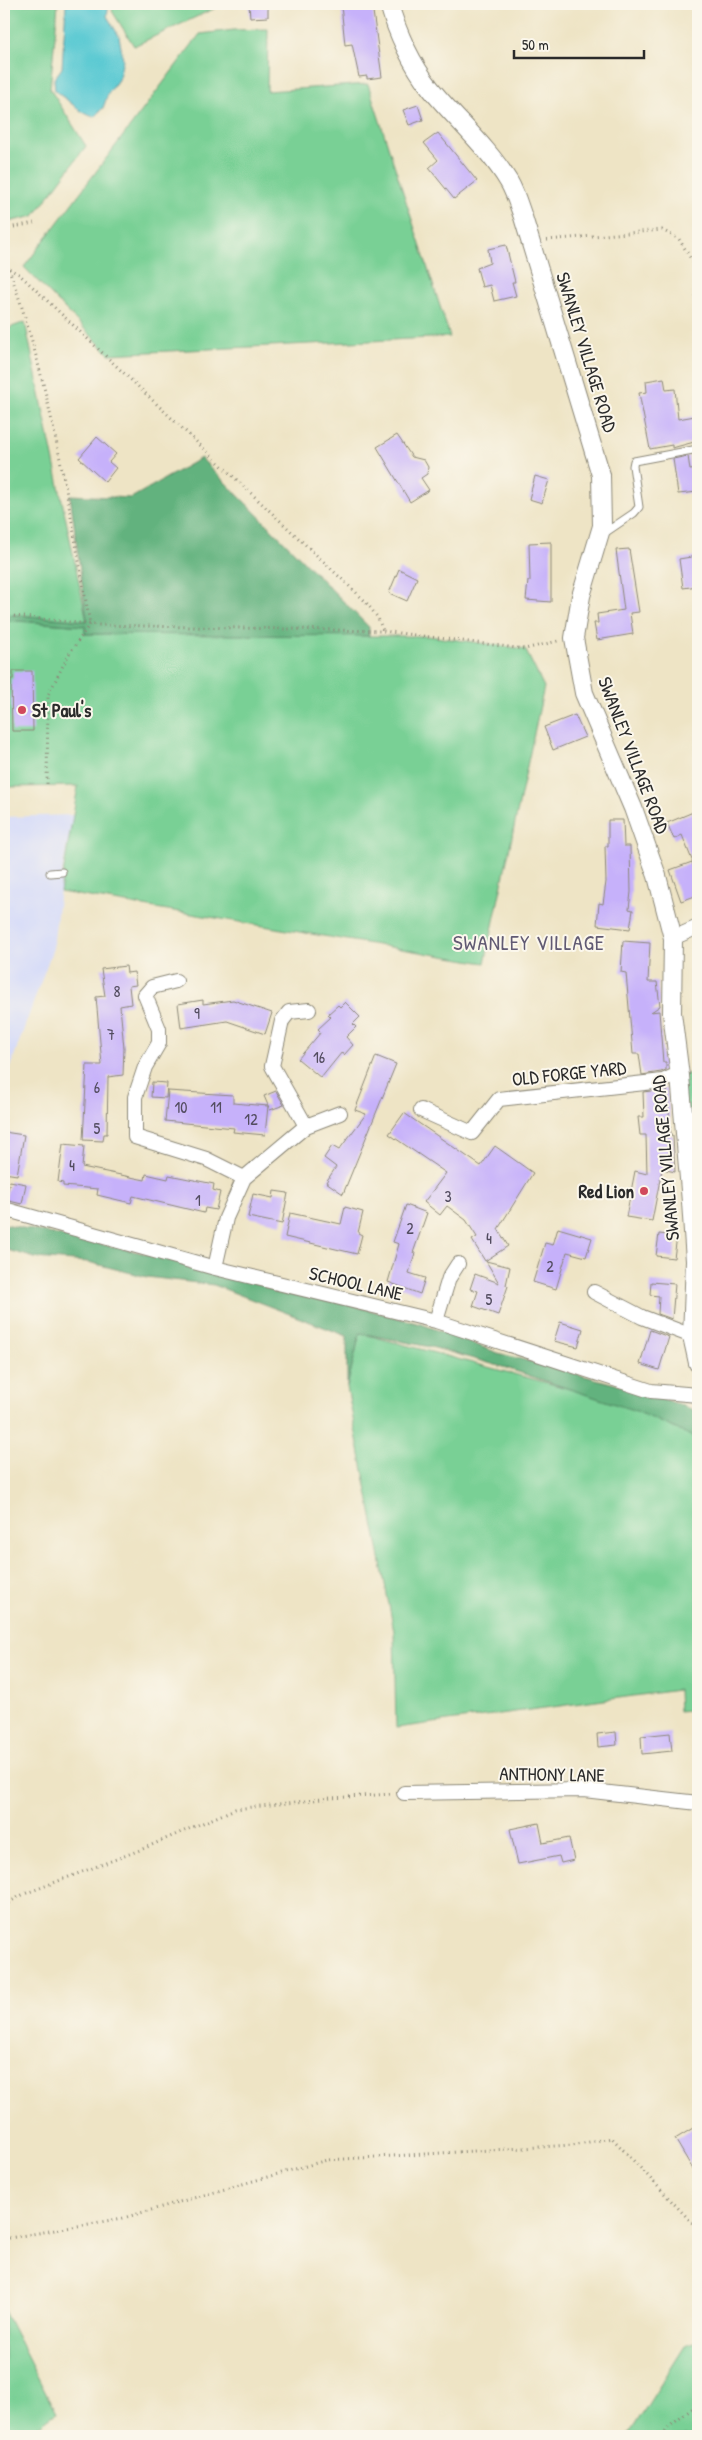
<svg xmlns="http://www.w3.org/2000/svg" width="702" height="2440" viewBox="0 0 702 2440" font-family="'Patrick Hand',sans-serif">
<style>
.built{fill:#d3d9f9}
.green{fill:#79d095;stroke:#527e60}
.forest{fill:#62b27e;stroke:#466e54}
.water{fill:#5dcad3;stroke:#447a7f}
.building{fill:#c6b1fa}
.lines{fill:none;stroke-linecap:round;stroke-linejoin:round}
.service-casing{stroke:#8c8878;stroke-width:9}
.minor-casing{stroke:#8c8878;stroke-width:16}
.tertiary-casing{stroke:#8c8878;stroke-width:20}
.path{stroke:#8c8878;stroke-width:3;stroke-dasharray:1 4;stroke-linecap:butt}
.service{stroke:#fff;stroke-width:7}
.minor{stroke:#fff;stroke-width:14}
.tertiary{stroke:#fff;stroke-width:18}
.poi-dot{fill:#d1495b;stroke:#fbf7ec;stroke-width:2}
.labels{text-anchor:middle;stroke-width:4;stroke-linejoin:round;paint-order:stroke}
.number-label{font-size:16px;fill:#524c5f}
.street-label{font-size:19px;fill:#2b2b2b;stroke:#fbf7ec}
.poi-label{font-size:19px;font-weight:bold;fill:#2b2b2b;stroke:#fbf7ec;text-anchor:start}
.quarter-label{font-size:21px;letter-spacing:1px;fill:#615a73;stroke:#fbf7ec}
</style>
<rect width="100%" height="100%" fill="#fbf7ec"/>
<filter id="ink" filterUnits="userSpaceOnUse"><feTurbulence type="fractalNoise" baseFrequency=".02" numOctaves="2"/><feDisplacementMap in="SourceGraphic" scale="10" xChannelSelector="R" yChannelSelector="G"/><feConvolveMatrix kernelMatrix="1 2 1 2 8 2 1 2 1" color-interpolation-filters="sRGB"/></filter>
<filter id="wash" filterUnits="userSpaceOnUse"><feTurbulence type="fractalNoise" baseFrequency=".0096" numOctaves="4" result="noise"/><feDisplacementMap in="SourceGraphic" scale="20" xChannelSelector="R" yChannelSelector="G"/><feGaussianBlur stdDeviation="1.12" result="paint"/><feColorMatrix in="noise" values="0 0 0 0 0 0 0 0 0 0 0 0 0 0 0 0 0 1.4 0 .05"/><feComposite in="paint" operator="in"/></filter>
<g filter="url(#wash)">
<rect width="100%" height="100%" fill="#eee4c5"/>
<path class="built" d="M73,815L62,872L53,948L4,1084V817Z"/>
<path class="green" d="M4,4H58L50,89L86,146L34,216L4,223Z
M114,4H224L134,46L112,11Z
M268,29L267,91L368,84L450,337L109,354L24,267L200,34L234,30Z
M25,322L87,621L4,614V330Z
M4,620L85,626V634H100L156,627L369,636H428L525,649L544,687L485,963L60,892L78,786L4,787Z
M698,1071V1199L680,1076Z
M360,1333L690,1421L698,1438V1710L679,1712L678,1690L396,1728L394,1631L347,1387Z
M4,2311L56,2413L25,2436H4Z
M698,2342V2436H628L685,2346Z"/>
<path class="forest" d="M201,458L369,627V636L85,634V626L4,620V614L87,621L70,495L131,498Z
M4,1224L215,1268L424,1325L498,1353L645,1392L696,1411L698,1414V1443L696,1438L636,1411L506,1368L435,1348L360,1333L347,1387V1336L214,1285L147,1277L88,1262L35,1258L4,1249Z"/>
<path class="water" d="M66,4H109L107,16L119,36L123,59L119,78L108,94L103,108L94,117C79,113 68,99 55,91L54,79L62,68Z"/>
<g id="blocks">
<path class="building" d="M249,4H268V17L250,18Z
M350,4H372L382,77L367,79V76L359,77L352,44L345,45L341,5Z
M418,105L423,120L409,125L403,110Z
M438,133L477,181L454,199L429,168L438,160L424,143Z
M506,245L515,282H512L516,296L494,301L490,285L482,287L477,268L490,263L488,249Z
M664,378L666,390L675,389L678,419L695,416L698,441L672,448V445L650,449L639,393L647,392L646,381Z
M397,435L412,457L424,460L428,467L427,474L421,478L429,490L410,502L377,447Z
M97,437L116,454L109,462L116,468L105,482L79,458Z
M688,456L690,470L698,469V492L678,494L673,459Z
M535,476L549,480L542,503L529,499Z
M551,542V602L526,600L528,581H530L529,543Z
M629,549L639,612L630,613L633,634L597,640L594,623H598L597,614L624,610L616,550Z
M697,556L698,586L683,588L679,559Z
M399,569L417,578L407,601L389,593Z
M13,671H32L33,731H12L11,679H13Z
M575,715L585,737L553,750L544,727Z
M698,810V875L682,835L674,839L667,823Z
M608,820H623L624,846H630L631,892L629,909L633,910L630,929L597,925L599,903L603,904L606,882L605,846H608Z
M692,862L698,880V895L681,901L670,870Z
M623,941L650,943L648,982H657L660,1006L651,1012L659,1011L663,1062H666V1070L661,1072L642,1075L639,1054H633L626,973L621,972Z
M126,966L127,973L134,972L136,985L129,986L131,1004L120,1006L124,1048L123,1075L108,1077L107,1134H104L103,1141L83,1140L87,1065H102L96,997L105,996L101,969Z
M203,1000V1004L233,1000L272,1013L265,1034L227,1021L181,1028L178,1004Z
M345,1002L360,1017L353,1024L356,1027L346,1037L353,1045L344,1055L342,1052L321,1078L298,1059L321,1032L318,1029L331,1017L328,1014L338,1005L340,1007Z
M376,1056L396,1064L343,1194L326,1182L336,1167L324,1158L332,1146L339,1150L366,1114L355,1110Z
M152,1082L167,1083L166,1098L151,1097Z
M667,1089L671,1136H673L675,1172L662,1169L652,1221L626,1217L635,1171L647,1174L646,1135H640L638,1117H644L643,1092Z
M168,1091L233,1095V1103L268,1106L265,1135L233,1132L234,1128L165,1121Z
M276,1091L284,1105L270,1110L264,1096Z
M404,1113L481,1166L495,1146L533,1173L498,1229L508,1246L485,1261L472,1240L477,1237L466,1220L447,1206L440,1215L424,1202L446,1173L389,1134Z
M4,1132L24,1135L17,1175L4,1173Z
M63,1144L84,1146L82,1167L145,1180L146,1174L168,1179L169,1175L214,1184L213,1190L220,1192L216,1210L205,1208L204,1213L133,1196L131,1203L97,1195L98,1189L63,1186V1183L58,1182Z
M10,1181L26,1184L22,1204L5,1200Z
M274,1191L288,1193L282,1224L248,1217L253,1194L273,1198Z
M406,1205L427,1213L413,1253H415L409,1273L425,1278L420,1294L388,1282L399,1244L393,1242Z
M345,1207L363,1212L358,1233L362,1235L357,1254L285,1237L290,1213L341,1224Z
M558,1228L592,1238L586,1257L567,1252L556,1289L533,1282L545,1243L553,1245Z
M659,1234L677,1236L674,1258L656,1256Z
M486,1261L510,1267L506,1285L508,1286L498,1315L473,1306L478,1291L470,1289L475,1274L499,1283Z
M651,1282L675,1284L672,1319L658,1314L659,1296L650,1295Z
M560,1322L583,1329L578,1347L554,1341Z
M650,1330L669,1337L659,1370L640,1364Z
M616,1732L617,1745L598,1747L597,1734Z
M670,1733L672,1751L642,1754L641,1736Z
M539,1823L543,1843L569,1838L574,1860L561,1863L559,1856L518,1864L510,1829Z
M698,2125V2178L675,2139Z"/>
</g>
</g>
<g filter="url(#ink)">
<use href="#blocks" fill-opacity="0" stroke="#8c8878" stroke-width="1"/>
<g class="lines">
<g class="service-casing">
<path id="service" d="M603,534L634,513L639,507L633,466L634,461L698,449
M50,873L62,872"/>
</g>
<g class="minor-casing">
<path id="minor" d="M673,938L698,927
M176,981L152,987L145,995L159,1029V1043L145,1067L135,1097V1137L206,1159L244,1178
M421,1110L472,1133L499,1099L663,1081L680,1073
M306,1126L272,1066L282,1021L289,1012L309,1010
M4,1209L215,1268L436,1321L651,1391L698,1395
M215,1268L226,1218L244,1178L306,1126L340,1113
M594,1292L642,1317L692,1336
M436,1321L449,1278L458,1264
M404,1793L584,1790L698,1803"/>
</g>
<g class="tertiary-casing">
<path id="tertiary" d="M389,4C397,33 412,65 431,89C456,120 488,147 509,182C515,192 519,206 523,217L601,475L602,526L581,596L574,638L584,693L633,808L657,876L673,938L672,1013L680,1076L691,1202L695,1261L692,1336L698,1363"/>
</g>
<path class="path" d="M4,229L34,223
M547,240L662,230L679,239L694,264L698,322
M9,269C50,383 69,505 90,624L69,654L48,695L47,786
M9,269L19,274L365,601L378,618L383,631
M4,615L98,625L383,631L525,649L558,641
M4,1905L24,1894L140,1850L235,1809L331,1798L391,1794
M4,2239L123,2218L327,2160L572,2145L612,2138L698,2229
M662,2436L670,2426L698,2404"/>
<use href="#service" class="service"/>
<use href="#minor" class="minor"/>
<use href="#tertiary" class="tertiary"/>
</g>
</g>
<g class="poi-dot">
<circle cx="22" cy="710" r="5"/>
<circle cx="644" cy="1191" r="5"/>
</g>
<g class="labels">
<g class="number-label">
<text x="117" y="997">8</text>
<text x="197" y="1019">9</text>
<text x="111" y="1040">7</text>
<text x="319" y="1063">16</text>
<text x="97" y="1093">6</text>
<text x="181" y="1113">10</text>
<text x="216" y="1113">11</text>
<text x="251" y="1125">12</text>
<text x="97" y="1134">5</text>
<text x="72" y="1171">4</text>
<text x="448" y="1202">3</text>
<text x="198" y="1206">1</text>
<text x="410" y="1234">2</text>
<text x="489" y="1244">4</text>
<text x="550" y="1272">2</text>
<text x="489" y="1305">5</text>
</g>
<g class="street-label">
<text transform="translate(587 352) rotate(73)" y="7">SWANLEY VILLAGE ROAD</text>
<text transform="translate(634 755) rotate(69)" y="7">SWANLEY VILLAGE ROAD</text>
<text transform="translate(569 1073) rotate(-6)" y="7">OLD FORGE YARD</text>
<text transform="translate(665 1158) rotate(-95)" y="7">SWANLEY VILLAGE ROAD</text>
<text transform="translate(356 1283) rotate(13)" y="7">SCHOOL LANE</text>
<text transform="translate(552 1774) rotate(1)" y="7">ANTHONY LANE</text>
</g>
<g class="poi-label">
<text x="32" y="717">St Paul's</text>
<text x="634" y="1198" text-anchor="end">Red Lion</text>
</g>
<g class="quarter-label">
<text x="529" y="950">SWANLEY VILLAGE</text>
</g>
</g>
<rect width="702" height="2440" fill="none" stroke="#fbf7ec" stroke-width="20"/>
<path d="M514 50v8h130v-8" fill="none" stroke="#2b2b2b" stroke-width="2.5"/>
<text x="522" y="50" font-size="15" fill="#2b2b2b" stroke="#fbf7ec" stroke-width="4" paint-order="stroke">50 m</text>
</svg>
